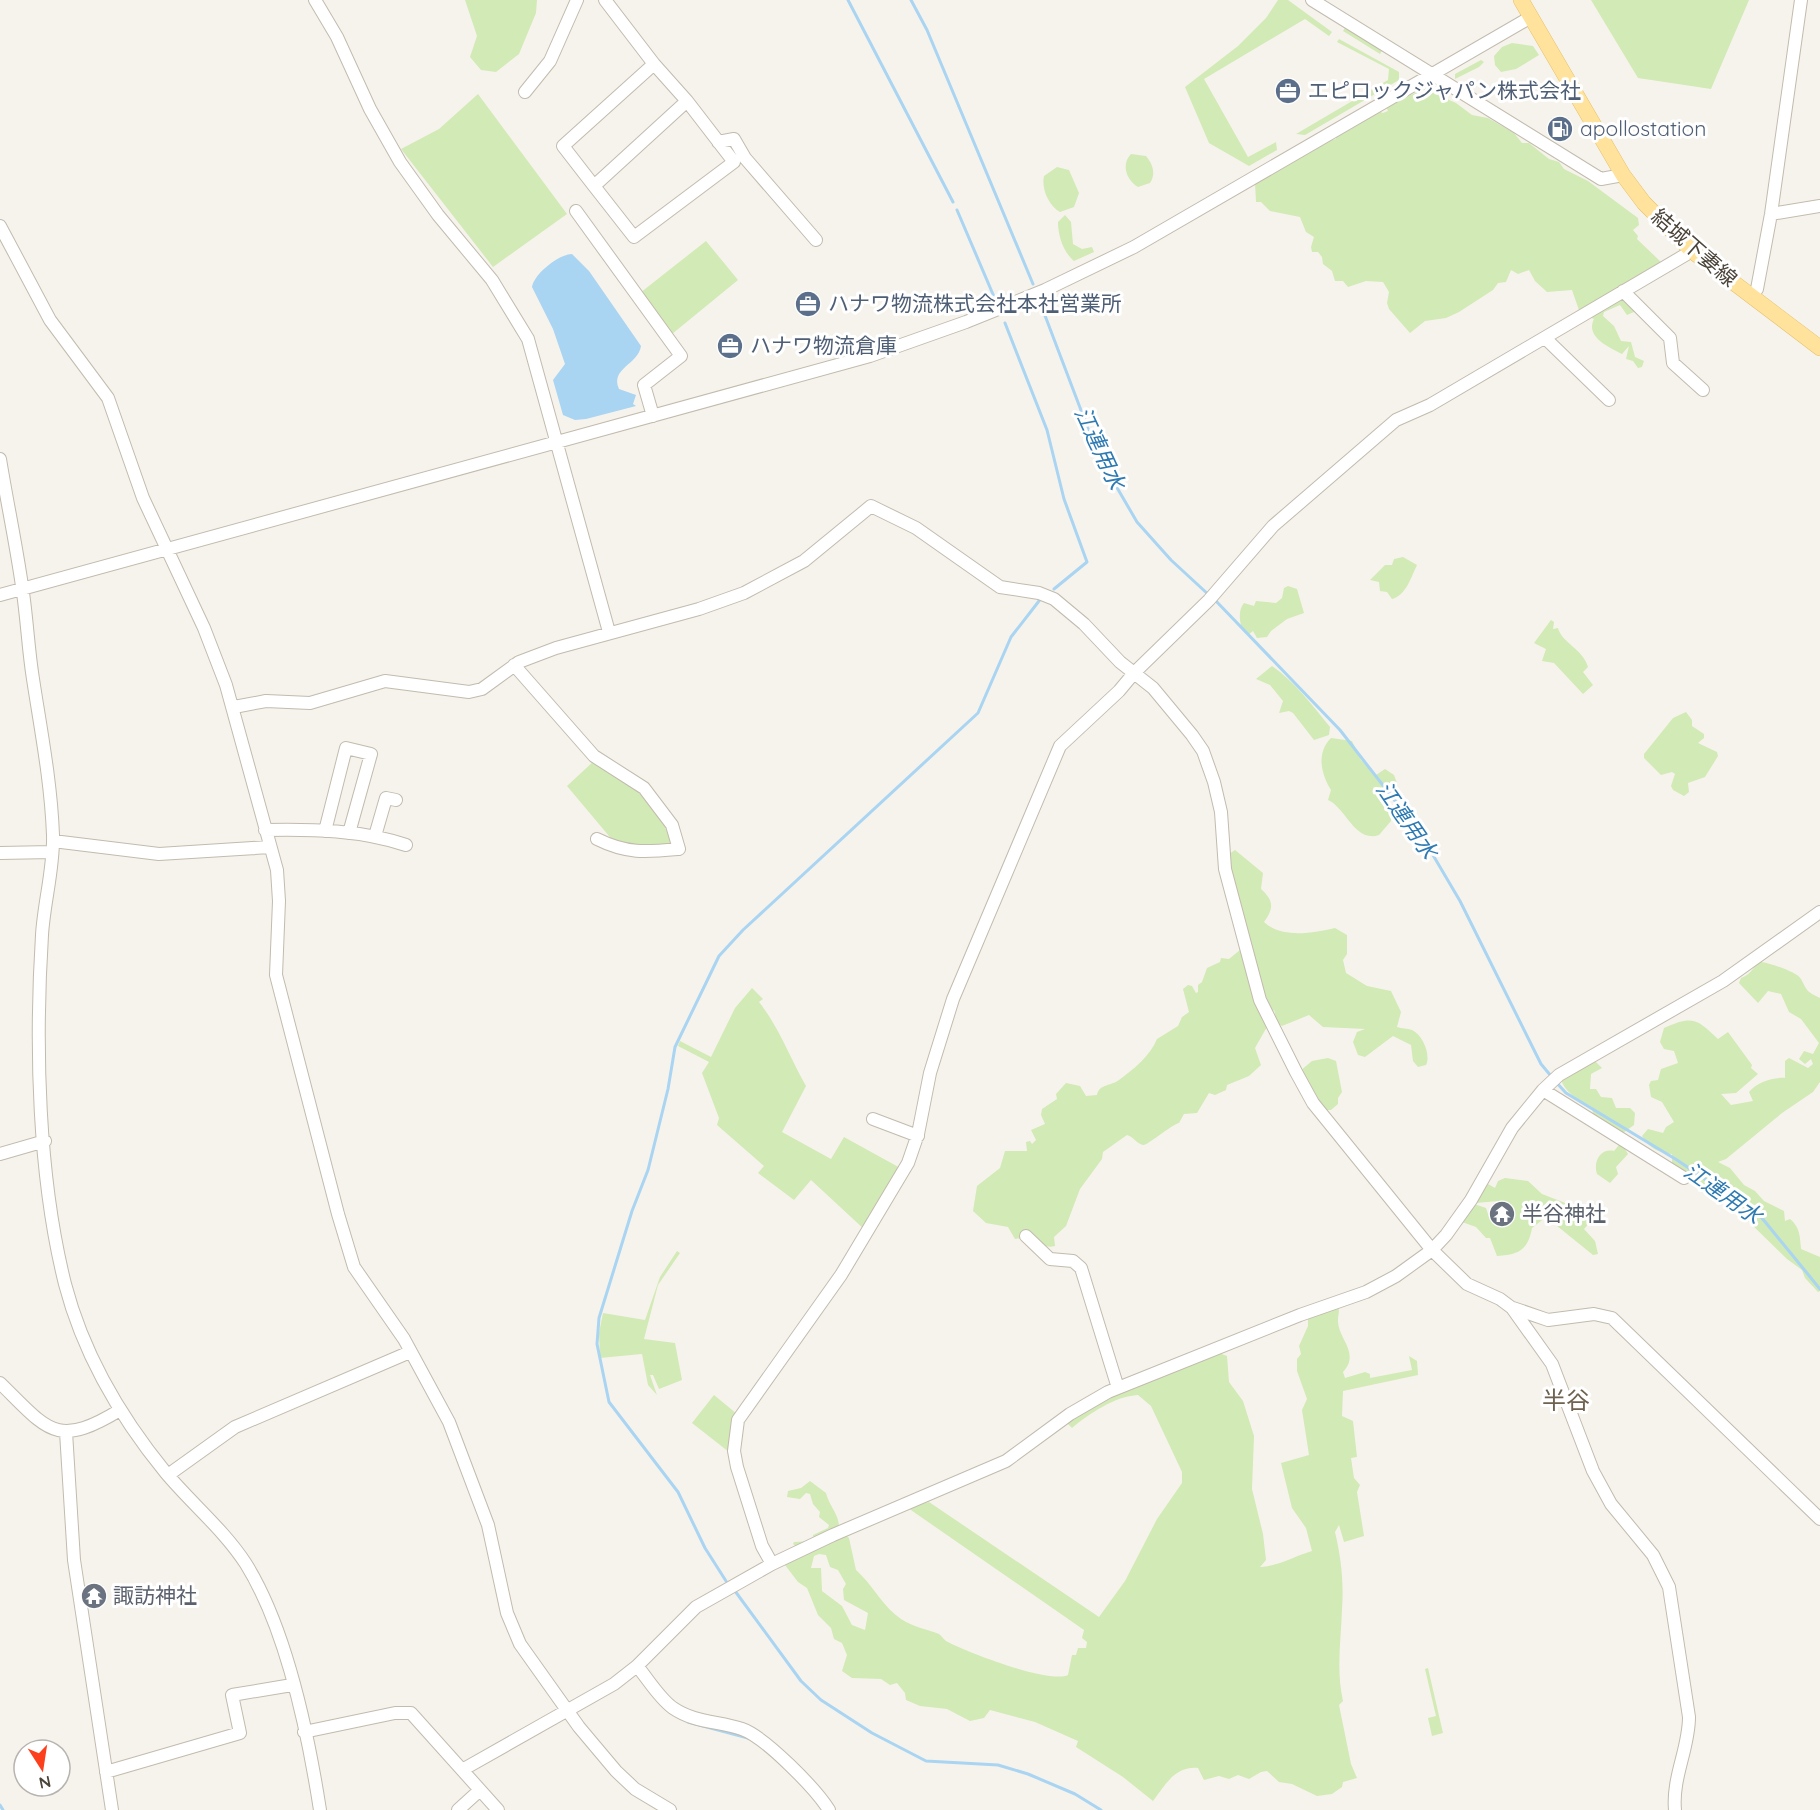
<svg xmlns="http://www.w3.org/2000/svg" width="1820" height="1810" viewBox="0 0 1820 1810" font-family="Quicksand,'Noto Sans JP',sans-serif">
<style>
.green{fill:#d2eab5;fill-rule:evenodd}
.water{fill:#a9d4f2}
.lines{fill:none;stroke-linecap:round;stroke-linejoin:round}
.stream{stroke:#a9d4f2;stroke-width:3}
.minor-casing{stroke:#c2bbae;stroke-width:14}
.major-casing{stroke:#e6c16a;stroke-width:16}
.minor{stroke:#fff;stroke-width:12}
.major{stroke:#ffe39c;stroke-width:15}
.labels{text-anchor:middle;stroke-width:6;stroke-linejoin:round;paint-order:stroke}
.service-label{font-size:21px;fill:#4e5e75;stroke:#fff;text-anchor:start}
.street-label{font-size:21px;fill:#4b4439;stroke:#fff}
.worship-label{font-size:21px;fill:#5b616d;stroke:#fff;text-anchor:start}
.water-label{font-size:22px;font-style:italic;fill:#2e7ab2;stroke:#fff}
.quarter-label{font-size:24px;fill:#6e6250;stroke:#fff}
</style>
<rect width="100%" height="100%" fill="#f6f3ec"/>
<path class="green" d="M465,0H537L536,13L519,54L496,72L481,70L470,57L477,36Z
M1278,0H1288L1332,32L1329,36L1305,19L1204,79L1248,157L1276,142L1277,150L1249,166L1209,143L1185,87L1238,46L1266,18Z
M1591,0H1749L1711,89L1638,78Z
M1346,26L1383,49L1380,54L1343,31Z
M1339,39L1399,72V80L1305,135L1296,134L1388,80L1389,69L1337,42Z
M1512,43L1533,46L1539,55L1516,69L1501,72L1495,65L1494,56L1502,47Z
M1481,60L1484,62L1479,67L1455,79V74Z
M1424,89L1456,103L1472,115L1488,118L1514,133L1522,143H1529L1549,159L1559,162L1564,169L1588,181L1638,218L1639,225L1633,230L1638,236L1637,239L1662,263L1633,287L1634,312L1627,315L1620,305L1604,312L1603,316L1614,326L1621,341L1631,342L1635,357L1644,361L1642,367L1638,368L1633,361L1626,359L1629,346L1622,354C1609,347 1585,337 1594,319L1580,313L1572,290L1547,292L1535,281L1529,270L1518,274L1511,270L1506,282L1498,283L1493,290L1459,312L1446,318L1425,321L1410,333L1389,309L1387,303L1389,292L1383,282L1366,281L1348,287L1343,281H1335L1332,271L1323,264L1322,257L1318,252H1312L1311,247L1314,237L1306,232L1300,217L1270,211L1261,202H1256L1255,183L1270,175L1317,144L1336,139V134L1352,129V124L1378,111L1383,113L1388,111L1386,106Z
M478,94L567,214L493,267L401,149L439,129Z
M1131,154L1146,156C1153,164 1156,174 1150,183L1138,187C1126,180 1121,164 1131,154Z
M1057,167L1069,170L1079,193L1074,207L1060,212C1049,206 1041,189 1044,176Z
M1065,215L1071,222L1073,244L1082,249L1092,247L1094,252L1074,261C1063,252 1058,235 1058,222Z
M706,241L738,280L672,334L640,293Z
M1403,557L1417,565C1412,575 1406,596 1392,599L1387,592L1380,591L1379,582L1370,580L1385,565H1392L1394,559Z
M1288,586L1297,589L1304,613L1287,619L1271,631L1267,637L1257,638L1253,631L1248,635L1244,632C1240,626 1237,611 1244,603L1254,606L1256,601L1276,603L1282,598L1284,588Z
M1551,620L1554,622L1553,629L1558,628C1562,643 1583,649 1588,667L1583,672L1593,685L1583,694L1554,663L1542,661L1546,649L1534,643Z
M1272,666C1294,681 1313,706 1330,727L1329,735L1314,740L1293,713L1289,711L1279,713L1283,701L1270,685L1256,679Z
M1686,712L1692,720V726L1704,734V738L1698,743L1717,752L1718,756L1705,777L1688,783L1689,792L1684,796L1673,790L1671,786L1675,774L1672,772L1661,775L1644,758V754L1673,718Z
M1331,738L1352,741L1361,760L1376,775L1385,769L1394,775L1398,786L1386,791L1391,807V821L1379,835C1355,843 1346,808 1328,800L1331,790C1321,774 1316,753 1331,738Z
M595,760C630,785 661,803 672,846L639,850L614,842L567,786Z
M1235,850L1263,873L1261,889C1274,901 1274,908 1264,922C1282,939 1313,933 1335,928L1347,935V954L1343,960L1346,973L1367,986L1391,991L1401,1012L1397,1027C1402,1029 1407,1028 1412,1030C1423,1035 1431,1055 1426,1065L1418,1067L1413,1061L1411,1045L1393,1036L1365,1057L1358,1055L1353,1042L1357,1032L1365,1029L1323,1027L1309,1015L1282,1026L1277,1023L1274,1009L1272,1018L1255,1048L1261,1065L1249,1076L1227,1085L1226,1090L1215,1095L1209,1093L1197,1113L1184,1114L1179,1123C1171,1125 1147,1146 1143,1145C1137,1144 1134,1137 1127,1135L1103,1152L1102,1159L1080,1189L1066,1226L1054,1237L1055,1246C1041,1250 1030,1236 1015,1239L1008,1227L986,1223L973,1211L977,1186L1000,1168L1005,1151H1027L1026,1142L1030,1141L1032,1144L1036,1140L1031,1130L1045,1124L1041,1115L1042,1109L1057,1099L1056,1094L1066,1083L1080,1086L1086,1096L1097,1095C1099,1084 1111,1086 1119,1080C1134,1069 1150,1056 1157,1039L1178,1026L1182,1017L1189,1012L1183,989L1188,985L1192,986L1196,993L1198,992V985L1202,982L1207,968L1220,962L1221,958L1229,959L1240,950L1245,953L1259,987L1262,986L1235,914L1229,854Z
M1761,962C1769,963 1798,972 1801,979C1808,992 1806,991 1820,998V1082L1813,1092L1782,1113L1726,1159L1718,1162L1730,1168L1744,1185L1755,1191L1764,1201L1784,1211L1785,1221L1790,1219C1800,1227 1800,1237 1801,1249L1820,1257V1291L1818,1292L1805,1278L1802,1270L1787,1259L1743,1216L1672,1164V1154C1659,1153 1649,1148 1642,1136L1648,1129L1663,1133L1666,1127L1674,1122L1662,1102L1651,1097L1649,1085L1651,1081L1658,1080L1661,1069L1678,1063L1674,1051L1664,1049L1660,1042L1664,1028C1693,1015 1697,1019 1718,1039L1728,1032L1752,1065L1751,1068L1758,1074L1736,1093L1721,1094L1731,1105L1753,1101L1749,1092C1757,1082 1773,1077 1785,1078V1061L1789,1058L1808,1068L1813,1064L1811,1059L1805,1064L1799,1059L1804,1051L1813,1054L1819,1043L1801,1019L1789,1012L1781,994L1768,991L1758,1003L1739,983L1741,978C1751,975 1753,966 1761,962Z
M752,988L763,999L759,1002C779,1027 790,1058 806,1086L782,1132L831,1159L844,1137L902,1169L865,1230L811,1180L794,1200L758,1173L764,1166L717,1125L719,1118L702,1073L709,1062L678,1046L680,1041L711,1057L735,1008Z
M1328,1058L1336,1061L1342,1092L1338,1098V1104L1331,1110H1323L1300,1071L1312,1061Z
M1595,1061L1602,1068L1591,1074L1590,1089H1596L1601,1097L1612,1098L1616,1108H1630L1635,1113L1634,1125L1623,1133L1593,1114L1592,1107C1580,1100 1565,1094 1561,1079Z
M1619,1145L1623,1146L1628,1154L1616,1167L1618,1174L1610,1183L1597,1174C1593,1162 1600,1148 1614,1151Z
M1505,1178L1528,1181L1542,1194L1591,1213L1594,1218L1584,1229L1595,1241L1598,1254L1593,1255L1546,1217L1532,1228C1528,1250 1519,1255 1497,1256L1490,1238H1486L1476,1227L1462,1222L1474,1204L1486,1208L1489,1217L1501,1213L1499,1201L1475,1203L1481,1191L1488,1184L1495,1188L1498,1181Z
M677,1251L680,1253L658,1285L644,1339L675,1343L682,1380L659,1389L653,1375H650L657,1395L648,1385L642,1354L600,1358L599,1333L603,1313L645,1320L660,1277Z
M1338,1305C1340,1312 1338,1314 1338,1320C1337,1338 1361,1353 1343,1372L1345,1378L1365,1372L1370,1374V1378L1412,1370L1409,1356L1417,1361L1418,1375L1343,1391L1342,1416L1353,1421L1357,1457L1351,1458L1354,1478L1360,1485L1357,1492L1364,1536L1344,1542L1339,1525L1335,1532C1341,1557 1344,1583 1342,1609C1341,1641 1336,1670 1343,1701L1339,1705L1351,1764L1357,1778L1343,1782L1342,1787L1332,1794L1317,1796L1292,1784L1279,1782L1267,1771L1261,1772L1249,1779L1238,1775L1229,1779L1219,1776L1204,1780L1198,1768C1175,1766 1166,1784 1153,1801L1123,1777L1076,1747L1078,1741L1035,1722L990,1710L984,1718L970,1721L947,1709L920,1706L906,1700L905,1693L897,1683L890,1685L881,1679L852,1678L842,1671L847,1655L842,1643L834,1639L831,1628L818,1615L807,1588L798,1582L785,1565L786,1559L798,1548L793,1544L794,1542L814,1541L813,1535L828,1528L829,1525L819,1517L820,1512L813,1504L810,1494L806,1493L800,1499L787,1497L788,1491L801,1488L810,1481L826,1493C829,1506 840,1515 839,1529L849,1538L856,1570C873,1585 883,1607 901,1619C913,1627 927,1629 939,1634C942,1636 943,1639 946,1641C966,1652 1049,1684 1068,1675L1072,1655H1076L1078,1648H1086L1087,1642L1082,1638L1084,1630L908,1508L929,1502L1099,1617L1125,1581L1157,1519L1182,1483V1472L1151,1406L1138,1395C1115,1396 1089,1414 1072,1428L1067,1423L1103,1398L1219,1353L1227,1356L1229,1382L1243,1401L1254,1436L1252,1489L1263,1534L1266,1560L1260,1567C1279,1566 1295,1556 1312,1551L1306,1528L1292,1508L1281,1463L1309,1455L1302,1410L1307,1399L1297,1371V1359L1301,1354L1299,1346L1308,1326V1316ZM819,1554L826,1555L830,1567L838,1570L846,1584L843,1589L844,1600L868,1613L865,1630L852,1625L842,1606L822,1591L821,1568H811L814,1556Z
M714,1395L737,1414L729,1452L692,1423Z
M1428,1668L1443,1733L1432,1736L1428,1718L1436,1716L1425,1669Z"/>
<path class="water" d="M572,254L589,271L641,346C638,365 610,368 619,389L636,395L633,404L636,406L586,419L575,420L563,415L553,380L565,364L553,329L532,287C534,274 559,254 572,254Z"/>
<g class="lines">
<path class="stream" d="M848,0L953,202
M911,0L927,30L1033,284
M957,210L995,299
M1041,305L1098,455L1137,522L1171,560L1210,596
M1005,323L1047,430L1064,499L1087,562L1054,589
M1215,600L1340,730L1420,833L1460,901L1541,1064L1551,1076
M1555,1081L1566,1093L1677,1160L1762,1218L1820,1289
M726,1581L705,1548L678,1492L609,1402L597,1344L599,1318L632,1211L648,1170L668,1089L675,1047L719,956L743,930L978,713L1011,637L1039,601
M735,1591L801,1681L821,1700L872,1733L926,1761L998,1765L1028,1774L1075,1794L1101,1810
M688,1722L748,1738
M0,1805L3,1810"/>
<g class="minor-casing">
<path id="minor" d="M315,0L337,37L370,109L400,162L438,215L492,280L528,339L609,632
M605,0L654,64
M1312,0L1601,179L1623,175
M654,64L687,101L594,186L563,146Z
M525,92L550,61L577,0
M718,142L734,139L745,158L816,240
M594,186L634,237L734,162L687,101
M576,211L681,356L644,385L653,416
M1771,214L1820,206
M0,226L50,320L108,398L143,498L204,628L226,685L277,870L279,901L276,975L338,1214L354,1267L404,1339L449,1422L488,1525L507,1613L520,1644L579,1727L616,1771L635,1789L670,1810
M1623,291L1670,338L1673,363L1703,390
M1752,296L1757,289L1771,214L1801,0
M1545,338L1609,400
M0,459C7,502 16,544 22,586C27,617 28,648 33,679C41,731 51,782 53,835C54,868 44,902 42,935C35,1046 38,1176 65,1284C83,1353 121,1418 166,1473C192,1504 224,1530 246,1564C287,1630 308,1733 320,1810
M0,595L870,356L966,322L1045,290L1134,247L1531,17
M514,665L594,756L644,788L672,825L679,849C646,852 627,854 597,839
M234,707L266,701L310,703L385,681L469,692L482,689L519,662L556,648L699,609L744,593L804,561L871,506L916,528L1000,587L1039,593L1054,599L1084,624L1120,662L1153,688L1192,735L1203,751L1214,782L1221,812L1225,869L1260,1000L1296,1072L1313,1103L1432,1250L1467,1284L1500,1299L1512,1308L1552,1364L1593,1471L1611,1504L1653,1555L1669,1587L1689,1717C1689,1749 1672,1777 1675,1810
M265,830C313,829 361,830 406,845
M325,831L346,748L371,754L349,833
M375,836L386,798L396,800
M53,841L159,854L270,847
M0,853L52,852
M1543,1090L1684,1178
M873,1119L918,1136
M0,1154L45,1141
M1026,1236L1050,1259L1073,1261L1081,1268L1118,1388
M1513,1308L1548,1320L1594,1314L1612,1318L1820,1519
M0,1383C48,1430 56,1449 120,1410
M66,1432L74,1560L112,1810
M168,1475L235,1427L410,1352
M772,1564L762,1546L737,1467L734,1451L738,1420L841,1275L908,1163L918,1134L930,1073L953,999L1060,746L1119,691L1134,673L1209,600L1273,526L1396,420L1430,405L1692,251
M637,1666C648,1679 659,1698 673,1708C695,1723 718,1721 742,1729C765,1737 816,1789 829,1810
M304,1732L395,1713H411L498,1810
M462,1770L614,1684L637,1666L696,1607L772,1564L833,1535L1006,1461L1070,1414L1108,1392L1300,1315L1366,1292L1396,1276L1432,1250L1446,1235L1471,1200L1512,1128L1543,1090L1559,1075L1723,981L1820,912
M106,1772L240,1733L232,1695L292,1685
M458,1810L480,1790"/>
</g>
<g class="major-casing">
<path id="major" d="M1521,0L1623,175L1644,203L1692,251L1820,348"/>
</g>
<use href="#minor" class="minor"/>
<use href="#major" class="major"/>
</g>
<defs>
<g id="office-disc" transform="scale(1.35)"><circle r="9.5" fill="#5c6f8a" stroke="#fff"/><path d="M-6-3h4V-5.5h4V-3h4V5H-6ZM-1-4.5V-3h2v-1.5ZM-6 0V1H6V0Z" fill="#fff"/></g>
<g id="fuel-disc" transform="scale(1.35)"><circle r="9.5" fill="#5c6f8a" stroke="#fff"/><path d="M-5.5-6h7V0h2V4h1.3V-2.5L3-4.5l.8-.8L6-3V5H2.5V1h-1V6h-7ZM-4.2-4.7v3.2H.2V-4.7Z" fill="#fff"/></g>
<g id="temple-disc" transform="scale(1.35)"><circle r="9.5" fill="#6b7280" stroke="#fff"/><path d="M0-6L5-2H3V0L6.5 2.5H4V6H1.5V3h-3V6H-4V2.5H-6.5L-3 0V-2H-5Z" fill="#fff"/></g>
</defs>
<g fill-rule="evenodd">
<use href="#office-disc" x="1288" y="91"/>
<use href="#fuel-disc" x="1560" y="129"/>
<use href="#office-disc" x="808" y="304"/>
<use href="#office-disc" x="730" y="346"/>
<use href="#temple-disc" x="1502" y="1214"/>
<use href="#temple-disc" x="94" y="1596"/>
</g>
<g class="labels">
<g class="service-label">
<text x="1308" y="98">エピロックジャパン株式会社</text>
<text x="1580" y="136">apollostation</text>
<text x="828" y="311">ハナワ物流株式会社本社営業所</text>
<text x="750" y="353">ハナワ物流倉庫</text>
</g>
<g class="street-label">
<text transform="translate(1694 248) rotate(41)" y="7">結城下妻線</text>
</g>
<g class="worship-label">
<text x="1522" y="1221">半谷神社</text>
<text x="113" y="1603">諏訪神社</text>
</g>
<g class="water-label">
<text transform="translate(1100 448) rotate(65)" y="8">江連用水</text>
<text transform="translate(1407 820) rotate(55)" y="8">江連用水</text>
<text transform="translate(1723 1193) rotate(35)" y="8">江連用水</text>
</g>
<g class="quarter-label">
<text x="1566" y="1409">半谷</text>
</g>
</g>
<g transform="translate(42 1768) rotate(168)"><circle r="28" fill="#ffffff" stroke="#b7b4b0" stroke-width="1.5"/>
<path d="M0-4.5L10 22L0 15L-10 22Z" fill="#fc3f1d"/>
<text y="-9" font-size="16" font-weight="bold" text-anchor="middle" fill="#4b4439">N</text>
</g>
</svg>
